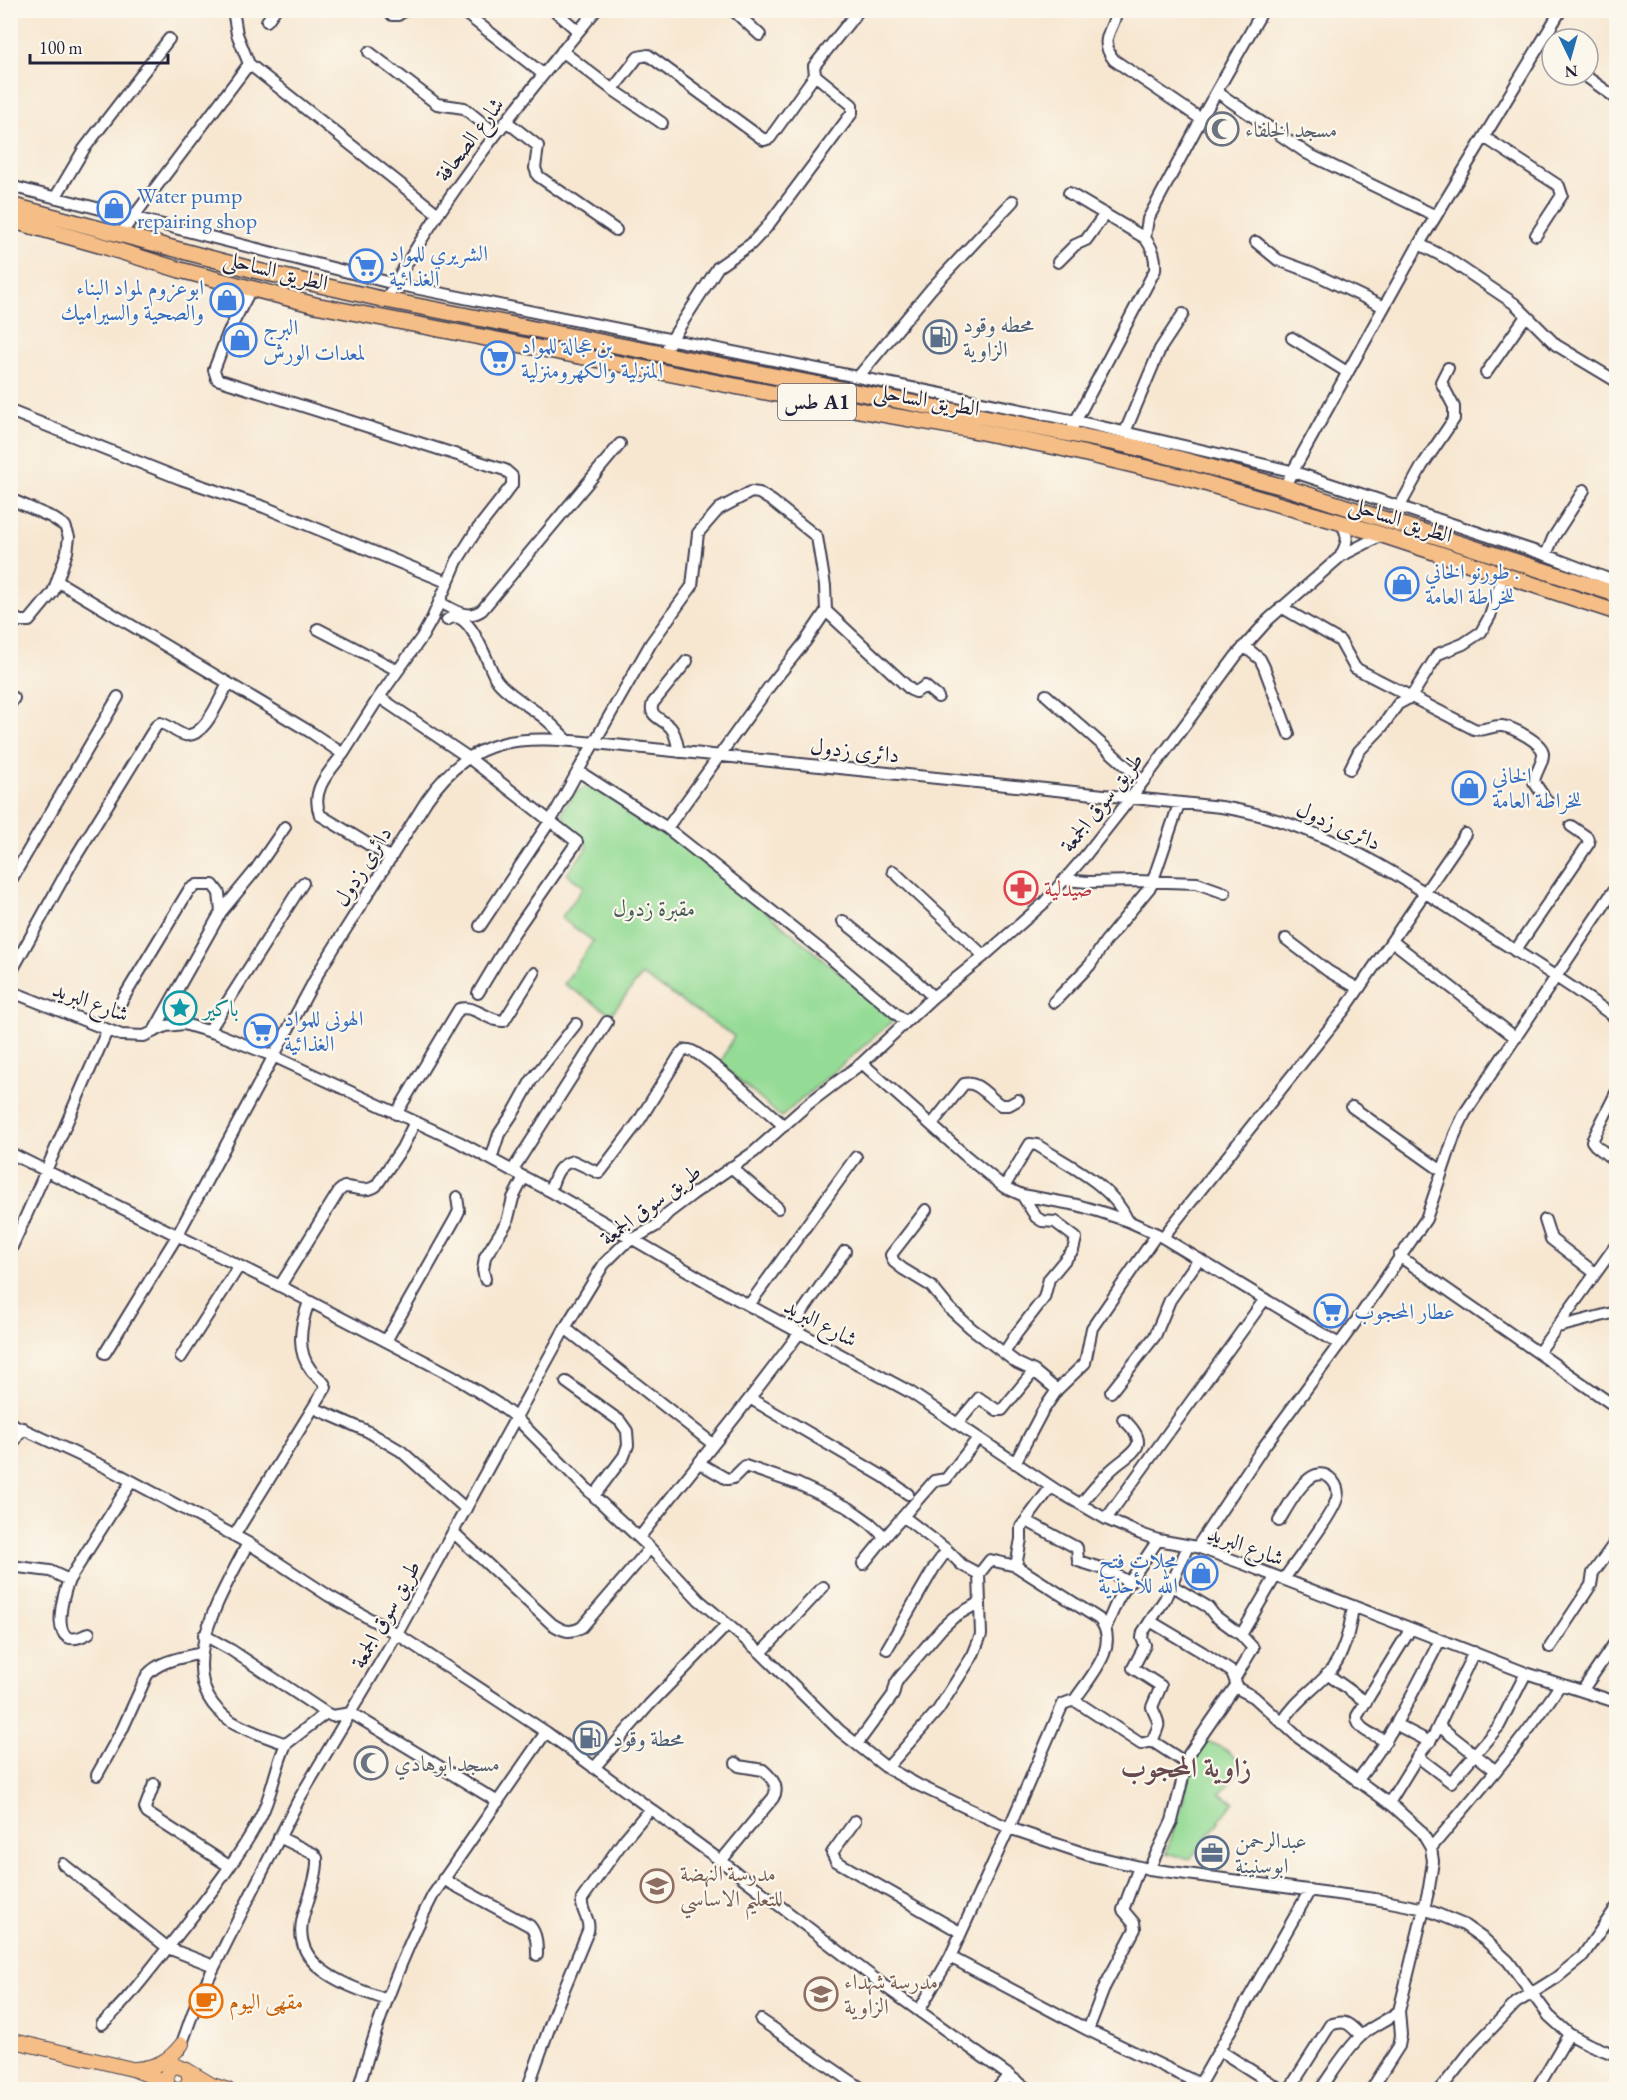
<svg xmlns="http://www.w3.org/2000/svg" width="1627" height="2100" viewBox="0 0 1627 2100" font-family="'EB Garamond',Amiri,serif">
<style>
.green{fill:#94db95;stroke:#5b7e68;stroke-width:1.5}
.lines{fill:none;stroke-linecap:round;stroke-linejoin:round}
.minor-casing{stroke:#424052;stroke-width:14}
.major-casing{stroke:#424052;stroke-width:16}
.highway-casing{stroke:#424052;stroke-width:18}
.minor{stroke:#fff;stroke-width:10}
.major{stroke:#f6be87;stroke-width:14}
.highway{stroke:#f6be87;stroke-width:15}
.labels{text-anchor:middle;stroke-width:4.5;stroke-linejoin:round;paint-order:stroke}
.shield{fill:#fbf7ec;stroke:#636270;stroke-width:1.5}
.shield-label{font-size:21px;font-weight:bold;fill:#22223b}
.worship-label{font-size:22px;fill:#5b616d;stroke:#fbf7ec;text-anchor:start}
.street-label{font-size:22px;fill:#22223b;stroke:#fbf7ec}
.shop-label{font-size:22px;fill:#366cbe;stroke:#fbf7ec;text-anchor:start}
.service-label{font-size:22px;fill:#4e5e75;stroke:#fbf7ec;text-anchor:start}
.health-label{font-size:22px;fill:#be3a42;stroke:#fbf7ec;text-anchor:start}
.park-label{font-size:22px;fill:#445a56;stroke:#fbf7ec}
.culture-label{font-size:22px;fill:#0d838f;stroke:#fbf7ec;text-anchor:start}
.education-label{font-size:22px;fill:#785e54;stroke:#fbf7ec;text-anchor:start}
.food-label{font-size:22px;fill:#c56008;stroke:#fbf7ec;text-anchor:start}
.district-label{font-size:28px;font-weight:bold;fill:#66484f;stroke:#fbf7ec}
</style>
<rect width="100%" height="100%" fill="#fbf7ec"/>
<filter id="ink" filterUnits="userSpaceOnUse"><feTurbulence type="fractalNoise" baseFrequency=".0167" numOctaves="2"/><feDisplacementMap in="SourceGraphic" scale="12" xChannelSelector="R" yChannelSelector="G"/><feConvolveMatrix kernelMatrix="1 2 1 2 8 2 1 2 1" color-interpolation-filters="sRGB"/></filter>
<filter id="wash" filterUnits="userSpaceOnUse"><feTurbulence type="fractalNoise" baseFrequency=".008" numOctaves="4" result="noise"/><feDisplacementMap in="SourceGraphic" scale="24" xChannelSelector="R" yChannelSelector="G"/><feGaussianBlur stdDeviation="1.35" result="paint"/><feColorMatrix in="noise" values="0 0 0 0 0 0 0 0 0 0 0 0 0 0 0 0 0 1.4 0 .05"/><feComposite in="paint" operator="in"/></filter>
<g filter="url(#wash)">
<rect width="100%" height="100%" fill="#f7e7d1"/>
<path class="green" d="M589,785L682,844L733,884L895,1019L781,1117L720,1064L734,1036L642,975L611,1014L564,984L593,941L561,918L584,887L567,874L588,846L571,832L562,812L574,793Z
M1205,1740L1226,1750L1241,1763L1234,1778L1220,1793L1234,1802L1190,1859L1166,1853L1183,1803L1186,1767L1201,1741Z"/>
</g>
<g filter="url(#ink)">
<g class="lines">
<g class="minor-casing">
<path id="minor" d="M233,10L237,34L249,64L438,214
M388,10L392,15H398L405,10
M461,10L543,74
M554,10L578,31
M733,10L760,35
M1117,10C1114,30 1097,39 1114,60L1201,119
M267,21L275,10
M562,51L609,87L662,123
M369,52L437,104L464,108L496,134
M1584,75L1616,98
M613,89L638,57L648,55L764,140L770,138L815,75L814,66L859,10
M1217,92L1308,154L1436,216
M506,121L538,146L535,168L538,176L616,230
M1484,137L1559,186L1562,195L1536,235
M10,186L395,284L1076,421L1291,471L1546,555L1616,582
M1069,193L1145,238C1153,249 1156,257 1155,270L1073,426
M55,198L84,149L169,39
M119,236L249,64
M1145,238L1148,219L1205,112L1263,10
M1256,242L1278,260L1313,273L1384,307
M1419,244L1448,259L1515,304L1556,345L1616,381
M1058,262L1075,245L1086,240L1105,214
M252,287L228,333L214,370L217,379L505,470L512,476V485L476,531L457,561L432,619L422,637L379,697L469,758L577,842L514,933L478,993
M386,300C443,194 520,103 596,10
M1292,338L1347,372
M668,345L718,267L751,244L766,228L852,113V105L815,75
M1486,373L1526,316
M858,377L931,289L1013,201
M10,411L181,479L264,507L447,582
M1125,432L1160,349L1183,314
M1284,487L1419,244L1561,10
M10,499L51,517L65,526L69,537L67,552L57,581L312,733L343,754L379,697
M1400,506L1422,466L1454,419V407L1441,382L1448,368
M1341,523C1349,536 1348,542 1341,555
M1546,555L1553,538L1584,490
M439,602C453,609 467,621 482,610L620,444
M1281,607L1340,641L1355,668L1474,729C1484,732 1491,725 1502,726C1512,727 1544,743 1543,754C1543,764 1535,772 1534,782L1547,801
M826,611L911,690L916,692L925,686L938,697
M10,615L20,621H29L53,592L57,581
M447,620C469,603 488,666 496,679C503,691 532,708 543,717C552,724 559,732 567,740
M318,629L397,670
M1244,646L1260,659L1264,667L1289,734
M1046,695L1143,781
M10,704L14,698
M679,752C677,744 676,734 671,728C664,719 647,717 653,703L687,661
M343,754C329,772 310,790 320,815L391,858
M1350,769L1359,751L1382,727L1398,704L1411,697L1438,654L1463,644L1481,632L1490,616L1503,576
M667,828L769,687L805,642L826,611L825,586L817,537L772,501L759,493L751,492L719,509L698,533L692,586L651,643L578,771L667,828L821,950L906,1022
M893,871L984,956
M1065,880L1088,882L1136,881L1197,883L1225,893
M10,882L118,697
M843,921L909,974L933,997
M480,926L554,815L578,771
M1286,939L1328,971L1359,989
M1392,941L1516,1038
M1515,951L1589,843L1587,837L1571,826
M10,974L70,866L156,726L160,723C170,725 175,733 185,735C205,738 219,699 228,684
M10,991L121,1035L144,1036L166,1026L184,1024L218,1034L273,1056L459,1142L550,1191L726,1293L910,1392L1056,1490L1106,1519L1141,1534L1158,1540L1197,1547L1244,1564L1526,1673L1616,1702
M121,1002L189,890L197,885H213L219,893L221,912
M1054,1002L1090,965L1105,942L1151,886L1179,804
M154,1031L221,912L254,872L285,827
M209,1031L303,883
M862,1063L967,1157L1004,1187L1022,1195L1077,1205L1101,1212L1128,1221L1157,1234L1339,1344
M1616,1093L1592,1141L1595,1145L1616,1162
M1352,1107L1442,1171
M396,1114L459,1009C475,1004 488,1022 504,1021L534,973
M932,1124L964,1084C978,1080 990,1099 1001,1105H1009L1018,1100
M10,1153L280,1286L453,1376L498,1404L515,1417L594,1496L650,1548L699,1600L761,1653L840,1731L887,1768L918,1785L1009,1828L1089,1855L1149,1869L1375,1899L1425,1909L1464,1925L1485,1940L1508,1961L1549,2016L1569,2034L1588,2044L1616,2055
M491,1159L499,1134L515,1110L531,1081L576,1024
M731,1167L778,1208
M512,1171L607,1022
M1004,1187L1030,1144L1037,1145C1069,1166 1112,1184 1128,1221
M550,1191C555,1177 557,1165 573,1161L599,1173L601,1171L639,1121L681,1053C684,1050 685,1049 689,1050C703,1052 769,1113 784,1126
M926,1210L891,1255L894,1262L903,1269L931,1286L949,1308L971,1328L1017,1363L1034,1371L1057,1390
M1545,1220L1551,1239L1595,1273
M1163,1237L1345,1009L1465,834
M10,1251C44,1178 74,1104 107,1031
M1399,1256L1616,1407
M485,1279L483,1270L485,1257L507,1222L513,1198L524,1177
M280,1286L339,1191L344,1187C356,1187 365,1193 376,1186L402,1148L415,1122
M749,1305L856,1157
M1558,1327L1616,1312
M565,1328L713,1444
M791,1328L845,1251
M386,1341L455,1219L459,1211L457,1197
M1539,1352L1616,1245
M105,1353L177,1236L320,970L427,800C474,733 522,736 595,743L1221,807C1324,823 1398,875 1483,930C1528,959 1574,987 1616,1018
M1004,1353L1017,1333L1044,1298L1049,1279L1073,1250L1076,1238L1055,1222L1042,1221L1036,1217L1022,1195
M181,1357L239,1266
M566,1382L620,1421L627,1431L628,1445L624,1456L594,1496
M1111,1392L1155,1336L1170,1300L1199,1259
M751,1399L884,1477L908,1494
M314,1408L367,1431L401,1451L466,1509
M10,1423L107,1468L248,1543L329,1596L397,1634L546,1732L721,1861L887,1988L1029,2090
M958,1423L979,1398L997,1410H1002L1034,1371
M10,1448L23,1428
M699,1463L727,1479L733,1478L745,1466L798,1484L849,1508L870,1523L885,1537L934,1481L946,1479L978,1438
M1015,1463L1042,1412L1057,1390L1085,1363L1092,1328L1157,1234
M1081,1504C1090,1493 1099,1482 1109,1472C1129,1452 1155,1448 1123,1419
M904,1517L947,1550L962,1565L979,1574L990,1560L1016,1566L1021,1539V1527L1051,1487
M1106,1519L1265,1299
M1027,1521L1077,1548L1078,1561L1104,1569L1129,1582
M1279,1521C1288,1507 1312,1456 1333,1481C1337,1486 1339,1491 1337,1498C1333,1515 1296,1561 1284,1579
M453,1532L552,1624C563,1631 570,1634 582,1627L650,1548
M234,1536L326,1387C324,1380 316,1377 311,1370C295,1350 301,1323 309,1302
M639,1538C693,1469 749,1402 800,1332
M1197,1547L1262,1449L1357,1320L1426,1219L1455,1134L1465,1113L1616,887
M863,1564L885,1537
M10,1566L50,1571L69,1580L131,1482
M1016,1566L1099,1619C1122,1645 1089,1678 1074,1701
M69,1580C61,1599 48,1656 89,1633
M1171,1585L1208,1607L1215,1616L1241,1635
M1150,1621L1202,1652L1232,1672L1236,1683
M1105,1629L1118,1599L1158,1540
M204,1635L231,1650L326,1713
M1550,1647L1591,1585L1593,1573L1616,1541
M887,1649L934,1568L947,1550
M761,1653L823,1587
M1327,1674L1366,1702
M1235,1678L1253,1648L1241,1635L1275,1577
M1582,1691L1616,1641
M1282,1723C1294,1702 1311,1692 1327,1675C1344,1656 1350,1631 1353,1606
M1397,1725L1430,1742
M1439,1726L1496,1771
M1152,1741C1162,1720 1159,1726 1152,1707L1161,1686L1133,1668L1145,1645L1142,1638L1143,1632L1165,1599L1188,1546
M1386,1741C1375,1735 1356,1730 1357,1716L1410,1630
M286,1744L326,1713L332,1716L351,1713L498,1802
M857,1744L893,1695L896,1683L900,1677L942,1628L954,1617L980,1602
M1418,1757L1451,1782L1499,1726L1526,1673
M1186,1763L1152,1741L1141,1744L1077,1702L1071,1701L1063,1704L1009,1828L950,1957L1088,2030L1200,2084
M594,1768L649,1705L727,1625
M887,1768L938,1710L973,1655L981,1635L979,1574
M97,1775L122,1730L147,1675C160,1660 182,1658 201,1653
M1357,1781C1392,1737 1415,1689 1440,1640
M154,1784L145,1808L147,1813L229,1866
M1389,1803L1416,1759L1434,1735L1474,1652
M855,1821L832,1853L836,1861L960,1932
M279,1837L314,1854L317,1858C318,1876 308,1899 303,1917C290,1969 349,1986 387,2000
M721,1861L773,1798C780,1787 772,1778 763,1770L739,1766L736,1763
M63,1864L168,1948L214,1966
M1149,1869L1172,1821L1189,1754L1235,1687L1254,1697L1299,1738L1393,1806L1421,1831L1431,1848
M443,1879L530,1926C537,1934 537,1945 537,1955
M919,2011L950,1957
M761,2020L864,2090
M102,2024C128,2000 148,1972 170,1945C202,1904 236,1863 260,1818C272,1795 275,1768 286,1744C268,1737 247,1731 231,1721C166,1678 223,1593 248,1543
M1088,2030L1105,1986L1135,1929L1134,1923L1123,1910L1139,1867
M180,2049L197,2001L299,1799L397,1634L565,1328L604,1264L623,1245L656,1226L668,1213L693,1194L754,1152L808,1104L862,1063L933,997L984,956L1044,903L1085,856L1130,799L1236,656L1269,619L1341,556L1382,535
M1219,2050L1282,2090
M1197,2089L1310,1890
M358,2090C377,2022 401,1957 433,1895L546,1732
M527,2090L557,2006L588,1931C591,1919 580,1911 582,1899L624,1840L650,1809
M996,2090L1009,2075
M1289,2090L1330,2025C1347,2019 1349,2024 1361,2036
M1320,2090C1333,2072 1344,2052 1360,2037C1371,2026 1387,2021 1399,2011L1429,1888L1433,1861L1431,1848C1476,1794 1522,1743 1560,1685
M1371,2090L1399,2046L1401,2035L1399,2011
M1440,2090L1473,2048L1516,2003L1556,1978L1582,1957L1616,1908
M1536,2090L1569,2034"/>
</g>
<g class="major-casing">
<path id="major" d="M10,2040L132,2069L167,2082
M136,2069C157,2067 169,2061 182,2044
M187,2070L212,2085L228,2090
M175,2090L168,2086L166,2076L171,2068L177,2066L187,2070L190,2079L187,2085L181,2090"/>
</g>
<g class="highway-casing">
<path id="highway" d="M10,205L258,271L386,300L1131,446L1284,487L1616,594
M10,220L103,246L180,270L315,305L864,411L967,429L1061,448L1184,477L1370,531L1616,612"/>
</g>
<use href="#minor" class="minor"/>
<use href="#major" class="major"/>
<use href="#highway" class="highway"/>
</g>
</g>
<defs>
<g id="mosque-ring" transform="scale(1.725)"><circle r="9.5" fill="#fbf7ec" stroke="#6b7280" stroke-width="1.5"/><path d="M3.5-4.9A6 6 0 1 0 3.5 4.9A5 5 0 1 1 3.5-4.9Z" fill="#6b7280"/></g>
<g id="shop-ring" transform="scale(1.725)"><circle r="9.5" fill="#fbf7ec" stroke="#3f7fe0" stroke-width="1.5"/><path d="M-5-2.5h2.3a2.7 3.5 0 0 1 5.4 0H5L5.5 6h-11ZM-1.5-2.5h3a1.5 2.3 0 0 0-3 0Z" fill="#3f7fe0"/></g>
<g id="supermarket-ring" transform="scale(1.725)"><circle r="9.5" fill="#fbf7ec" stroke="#3f7fe0" stroke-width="1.5"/><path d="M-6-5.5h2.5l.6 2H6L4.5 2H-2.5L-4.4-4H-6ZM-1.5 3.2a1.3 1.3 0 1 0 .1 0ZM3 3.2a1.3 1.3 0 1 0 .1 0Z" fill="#3f7fe0"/></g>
<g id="fuel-ring" transform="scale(1.725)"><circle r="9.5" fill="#fbf7ec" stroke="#5c6f8a" stroke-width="1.5"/><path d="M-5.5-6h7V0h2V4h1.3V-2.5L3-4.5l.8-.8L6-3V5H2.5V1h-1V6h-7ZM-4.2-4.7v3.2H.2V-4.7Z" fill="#5c6f8a"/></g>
<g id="pharmacy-ring" transform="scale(1.725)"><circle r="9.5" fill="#fbf7ec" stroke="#e0444e" stroke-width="1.5"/><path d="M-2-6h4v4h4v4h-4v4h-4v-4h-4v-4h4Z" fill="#e0444e"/></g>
<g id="sight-ring" transform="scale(1.725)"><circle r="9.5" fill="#fbf7ec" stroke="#0f9aa8" stroke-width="1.5"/><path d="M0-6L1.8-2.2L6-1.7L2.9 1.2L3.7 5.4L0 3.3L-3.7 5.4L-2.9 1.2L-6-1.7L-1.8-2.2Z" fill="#0f9aa8"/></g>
<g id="office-ring" transform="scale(1.725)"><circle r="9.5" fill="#fbf7ec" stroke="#5c6f8a" stroke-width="1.5"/><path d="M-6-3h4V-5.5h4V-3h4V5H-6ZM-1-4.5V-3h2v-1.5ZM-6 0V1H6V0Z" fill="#5c6f8a"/></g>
<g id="school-ring" transform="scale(1.725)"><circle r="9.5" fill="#fbf7ec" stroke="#8d6e63" stroke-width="1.5"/><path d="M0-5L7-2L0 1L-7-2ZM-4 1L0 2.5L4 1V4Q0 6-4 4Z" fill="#8d6e63"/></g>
<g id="cafe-ring" transform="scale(1.725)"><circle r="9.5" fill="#fbf7ec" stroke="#e8710a" stroke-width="1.5"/><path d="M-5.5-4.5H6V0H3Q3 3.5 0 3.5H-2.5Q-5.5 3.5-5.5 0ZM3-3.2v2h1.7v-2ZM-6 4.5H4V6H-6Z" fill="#e8710a"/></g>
</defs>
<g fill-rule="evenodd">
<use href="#mosque-ring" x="1222" y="129"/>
<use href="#shop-ring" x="114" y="208"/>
<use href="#supermarket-ring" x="366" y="266"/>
<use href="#shop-ring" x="227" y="300"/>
<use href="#fuel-ring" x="940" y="337"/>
<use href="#shop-ring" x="240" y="340"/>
<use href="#supermarket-ring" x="498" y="358"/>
<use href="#shop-ring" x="1402" y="584"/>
<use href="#shop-ring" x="1469" y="788"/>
<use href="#pharmacy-ring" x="1021" y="888"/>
<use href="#sight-ring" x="180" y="1008"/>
<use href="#supermarket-ring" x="261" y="1031"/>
<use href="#supermarket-ring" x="1331" y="1311"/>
<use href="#shop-ring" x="1201" y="1573"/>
<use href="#fuel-ring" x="590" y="1738"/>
<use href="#mosque-ring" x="371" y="1763"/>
<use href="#office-ring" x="1212" y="1853"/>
<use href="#school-ring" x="657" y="1886"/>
<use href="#school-ring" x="821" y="1994"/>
<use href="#cafe-ring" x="206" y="2001"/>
</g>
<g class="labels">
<rect class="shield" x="778" y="384" width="78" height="36" rx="4.5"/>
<g class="shield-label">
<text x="817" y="409">طس A1</text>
</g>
<g class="worship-label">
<text x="1245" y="137">مسجد الخلفاء</text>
<text x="394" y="1771">مسجد ابوهادي</text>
</g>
<g class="street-label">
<text transform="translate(469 139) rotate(-53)" y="8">شارع الصحافة</text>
<text transform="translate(276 270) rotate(14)" y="8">الطريق الساحلى</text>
<text transform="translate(927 399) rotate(10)" y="8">الطريق الساحلى</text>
<text transform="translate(1401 519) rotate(18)" y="8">الطريق الساحلى</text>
<text transform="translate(855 750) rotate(6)" y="8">دائرى زدول</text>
<text transform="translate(1101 802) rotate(-52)" y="8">طريق سوق الجمعة</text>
<text transform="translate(1339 825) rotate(24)" y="8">دائرى زدول</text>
<text transform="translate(362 866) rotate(-58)" y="8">دائرى زدول</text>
<text transform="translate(91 1001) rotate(20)" y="8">شارع البريد</text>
<text transform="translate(650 1204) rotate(-37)" y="8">طريق سوق الجمعة</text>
<text transform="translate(821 1322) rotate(28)" y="8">شارع البريد</text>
<text transform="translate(1246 1545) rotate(20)" y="8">شارع البريد</text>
<text transform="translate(385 1614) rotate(-61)" y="8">طريق سوق الجمعة</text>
</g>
<g class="shop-label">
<text x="137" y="203">Water pump<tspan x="137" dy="25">repairing shop</tspan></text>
<text x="389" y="261">الشريري للمواد<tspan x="389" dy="25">الغذائية</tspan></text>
<text x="204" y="295" text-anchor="end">ابوعزوم لمواد البناء<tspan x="204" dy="25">والصحية والسيراميك</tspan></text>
<text x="263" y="335">البرج<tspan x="263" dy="25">لمعدات الورش</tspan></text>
<text x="521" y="353">بن عجالة للمواد<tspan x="521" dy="25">المنزلية والكهرومنزلية</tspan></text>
<text x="1425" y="579">طورنو الخاني .<tspan x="1425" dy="25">للخراطة العامة</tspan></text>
<text x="1492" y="783">الخاني<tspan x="1492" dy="25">للخراطة العامة</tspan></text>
<text x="284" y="1026">الهونى للمواد<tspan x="284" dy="25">الغذائية</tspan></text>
<text x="1354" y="1319">عطار المحجوب</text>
<text x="1178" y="1568" text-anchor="end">محلات فتح<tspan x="1178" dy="25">الله للأحذية</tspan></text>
</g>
<g class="service-label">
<text x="963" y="332">محطه وقود<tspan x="963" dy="25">الزاوية</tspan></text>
<text x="613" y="1746">محطة وقود</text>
<text x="1235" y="1848">عبدالرحمن<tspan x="1235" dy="25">ابوسنينة</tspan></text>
</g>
<g class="health-label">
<text x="1044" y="896">صيدلية</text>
</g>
<g class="park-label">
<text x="654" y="916">مقبرة زدول</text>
</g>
<g class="culture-label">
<text x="203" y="1016">باكير</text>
</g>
<g class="education-label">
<text x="680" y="1881">مدرسة النهضة<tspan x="680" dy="25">للتعليم الاساسي</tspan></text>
<text x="844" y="1989">مدرسة شهداء<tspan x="844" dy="25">الزاوية</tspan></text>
</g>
<g class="food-label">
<text x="229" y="2009">مقهى اليوم</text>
</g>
<g class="district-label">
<text x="1186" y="1777">زاوية المحجوب</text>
</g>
</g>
<rect width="1627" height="2100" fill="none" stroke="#fbf7ec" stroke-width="36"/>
<g transform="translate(1570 57) rotate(175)"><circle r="28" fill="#fbf7ec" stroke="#a4a2a5" stroke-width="1.5"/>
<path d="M0-4.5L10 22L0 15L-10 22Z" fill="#1f6fb2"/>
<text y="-9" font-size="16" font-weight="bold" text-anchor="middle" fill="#22223b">N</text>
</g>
<path d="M30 54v9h138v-9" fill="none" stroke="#22223b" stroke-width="3"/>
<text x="39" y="54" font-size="18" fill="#22223b" stroke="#fbf7ec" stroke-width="4.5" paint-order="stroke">100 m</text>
</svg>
